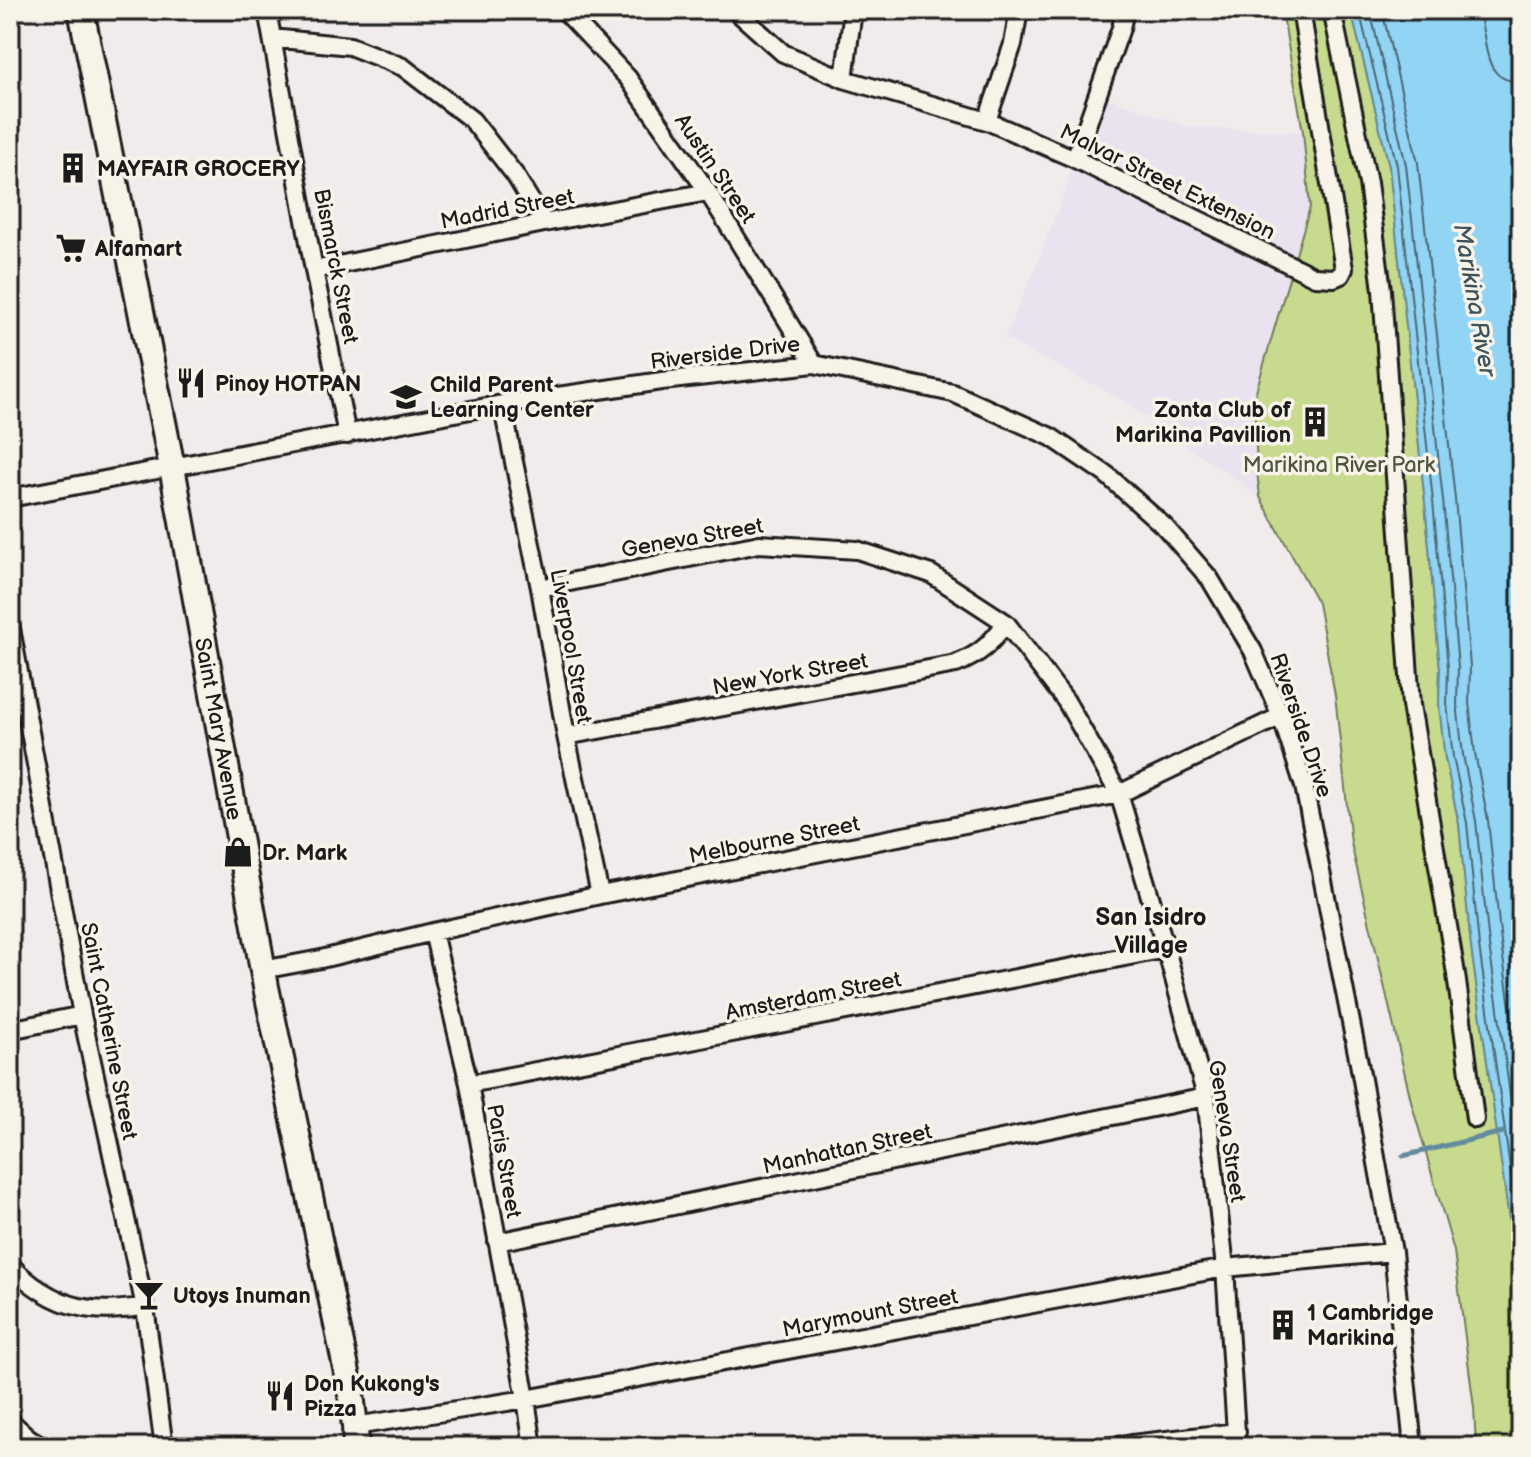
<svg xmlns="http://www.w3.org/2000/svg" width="1531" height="1457" viewBox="0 0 1531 1457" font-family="'Balsamiq Sans',sans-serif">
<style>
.built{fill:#eae3ef}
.green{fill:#c7da8e;stroke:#727b55;stroke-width:2}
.water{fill:#92d4f4;stroke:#638a9e;stroke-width:2}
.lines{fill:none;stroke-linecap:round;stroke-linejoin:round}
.shore{stroke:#4b6672;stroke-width:2}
.stream{stroke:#638a9e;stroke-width:5}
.street-casing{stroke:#1c1c1c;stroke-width:22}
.secondary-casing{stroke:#1c1c1c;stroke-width:30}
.street{stroke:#f7f3e8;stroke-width:16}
.secondary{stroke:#f7f3e8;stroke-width:24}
.labels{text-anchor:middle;stroke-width:7;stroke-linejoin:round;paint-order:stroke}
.poi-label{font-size:22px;font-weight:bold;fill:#1c1c1c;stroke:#f7f3e8;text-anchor:start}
.street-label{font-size:22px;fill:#1c1c1c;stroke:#f7f3e8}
.park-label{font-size:22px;fill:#4f553e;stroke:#f7f3e8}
.water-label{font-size:24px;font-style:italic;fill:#3f535d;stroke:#f7f3e8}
.neighbourhood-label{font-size:24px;font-weight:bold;fill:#1c1c1c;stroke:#f7f3e8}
</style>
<rect width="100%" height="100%" fill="#f1eceb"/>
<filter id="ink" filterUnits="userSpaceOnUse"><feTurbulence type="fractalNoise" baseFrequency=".0125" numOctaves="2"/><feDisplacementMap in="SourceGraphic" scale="16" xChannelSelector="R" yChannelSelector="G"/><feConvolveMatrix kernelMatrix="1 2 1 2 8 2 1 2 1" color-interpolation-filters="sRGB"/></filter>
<g filter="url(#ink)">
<path class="built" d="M1088,91L1189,127L1303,132L1310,207L1254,398L1257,471L1260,497L1122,400L1004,338L1034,271L1066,188Z"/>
<path class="green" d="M1282,10H1351L1389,166L1425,502L1440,669L1439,704L1445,758L1459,824L1471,947L1521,1304V1447H1476L1474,1408L1454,1251L1412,1105L1351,843L1335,695L1318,603L1260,497L1257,471L1254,398L1310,207L1303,132Z"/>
<path class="water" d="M1351,10H1510L1521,77V1304L1471,947L1459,824L1445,758L1439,704L1440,669L1425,502L1389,166Z"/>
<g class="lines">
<path class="shore" d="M1359,10L1397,166L1433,501L1448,668L1447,704L1453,757L1467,823L1479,946L1521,1246
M1370,10L1406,165L1443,500L1458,667L1457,704L1463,755L1476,821L1489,945L1521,1173
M1382,10L1418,163L1455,499L1470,666L1469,703L1475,753L1488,820L1501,943L1521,1086
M1480,10C1480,19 1482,27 1484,36C1488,61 1491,81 1521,82"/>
<path class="stream" d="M1403,1156L1503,1132"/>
<g class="street-casing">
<path id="street" d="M267,10L314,270L347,435
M564,10L628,78L708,192L814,364
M735,10L783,53L844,79L987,121L1075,159L1315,277L1334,278L1341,275L1344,269L1301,10
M1332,10L1368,183L1382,290L1411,705L1456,974L1475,1119
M272,38L350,46L403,67L472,120L515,175L544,223
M844,79L853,10
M987,121L1013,44L1019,10
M1075,159L1121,28L1125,10
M314,270L544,223L708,192
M502,404L540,588L566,736L600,895
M10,498L502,404L662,381L814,364L953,393L1051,437L1107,475L1165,527L1210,579L1253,651L1281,716L1304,786L1359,1063L1393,1252L1413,1447
M540,588L759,544L857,550L931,574L1006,623L1066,701L1119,794L1166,949L1206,1097L1225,1268L1237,1447
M10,623L82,1015L145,1307L164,1447
M566,736L956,664C981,654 990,644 1006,623
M433,932L469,1084L526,1399L533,1447
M262,970L321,959L433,932L600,895L1119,794L1281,716
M10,1030L82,1015
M469,1084L1166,949
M497,1242L1206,1097
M10,1264C27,1284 54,1302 80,1307C101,1312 124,1309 145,1307
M10,1421L29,1438L44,1447
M355,1426L526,1399L1225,1268L1393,1252
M1105,1447L1237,1432"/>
</g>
<g class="secondary-casing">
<g id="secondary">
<path id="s1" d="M81,10L172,467L266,987L350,1387L355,1426L356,1447"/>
</g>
</g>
<use href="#street" class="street"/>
<use href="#secondary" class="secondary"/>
</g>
</g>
<defs>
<g id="building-bare" transform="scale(2.4)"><path d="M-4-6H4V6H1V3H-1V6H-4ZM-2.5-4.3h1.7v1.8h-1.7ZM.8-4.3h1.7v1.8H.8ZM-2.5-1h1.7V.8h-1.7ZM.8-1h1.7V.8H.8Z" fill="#1c1c1c" stroke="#f7f3e8" stroke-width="2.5" paint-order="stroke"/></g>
<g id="supermarket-bare" transform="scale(2.4)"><path d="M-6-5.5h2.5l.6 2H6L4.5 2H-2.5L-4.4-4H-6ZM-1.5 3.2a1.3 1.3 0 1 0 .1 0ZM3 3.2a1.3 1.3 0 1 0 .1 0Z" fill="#1c1c1c" stroke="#f7f3e8" stroke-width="2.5" paint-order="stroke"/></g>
<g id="restaurant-bare" transform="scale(2.4)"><path d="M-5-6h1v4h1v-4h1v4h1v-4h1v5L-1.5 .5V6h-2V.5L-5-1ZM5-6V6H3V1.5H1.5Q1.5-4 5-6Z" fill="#1c1c1c" stroke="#f7f3e8" stroke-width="2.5" paint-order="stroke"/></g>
<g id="school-bare" transform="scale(2.4)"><path d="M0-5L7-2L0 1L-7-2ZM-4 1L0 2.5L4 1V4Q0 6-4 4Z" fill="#1c1c1c" stroke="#f7f3e8" stroke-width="2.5" paint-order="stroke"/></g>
<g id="shop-bare" transform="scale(2.4)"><path d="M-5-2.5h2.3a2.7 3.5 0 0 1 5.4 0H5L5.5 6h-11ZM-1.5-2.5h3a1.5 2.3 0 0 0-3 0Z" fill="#1c1c1c" stroke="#f7f3e8" stroke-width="2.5" paint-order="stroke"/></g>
<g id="bar-bare" transform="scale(2.4)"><path d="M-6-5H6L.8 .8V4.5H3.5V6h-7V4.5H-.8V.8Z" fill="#1c1c1c" stroke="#f7f3e8" stroke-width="2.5" paint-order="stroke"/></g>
</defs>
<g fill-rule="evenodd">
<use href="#building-bare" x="73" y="168"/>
<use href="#supermarket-bare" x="71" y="248"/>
<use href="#restaurant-bare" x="191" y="383"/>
<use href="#school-bare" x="406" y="397"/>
<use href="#building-bare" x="1315" y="422"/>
<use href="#shop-bare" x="238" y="852"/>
<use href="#bar-bare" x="149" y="1295"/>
<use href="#building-bare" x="1283" y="1325"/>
<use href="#restaurant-bare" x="280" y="1396"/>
</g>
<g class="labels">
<g class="poi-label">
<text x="97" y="176">MAYFAIR GROCERY</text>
<text x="95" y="256">Alfamart</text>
<text x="215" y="391">Pinoy HOTPAN</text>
<text x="430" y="392">Child Parent<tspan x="430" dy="25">Learning Center</tspan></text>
<text x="1291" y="417" text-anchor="end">Zonta Club of<tspan x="1291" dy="25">Marikina Pavillion</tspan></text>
<text x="262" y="860">Dr. Mark</text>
<text x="173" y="1303">Utoys Inuman</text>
<text x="1307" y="1320">1 Cambridge<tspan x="1307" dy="25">Marikina</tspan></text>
<text x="304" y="1391">Don Kukong's<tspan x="304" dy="25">Pizza</tspan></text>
</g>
<g class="street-label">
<text transform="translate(716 168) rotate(56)" y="8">Austin Street</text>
<text transform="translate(1168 181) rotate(26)" y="8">Malvar Street Extension</text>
<text transform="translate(507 208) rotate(-11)" y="8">Madrid Street</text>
<text transform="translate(337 266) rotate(79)" y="8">Bismarck Street</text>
<text transform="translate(725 352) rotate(-7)" y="8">Riverside Drive</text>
<text transform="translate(692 537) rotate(-10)" y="8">Geneva Street</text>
<text transform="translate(572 646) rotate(80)" y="8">Liverpool Street</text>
<text transform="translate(790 673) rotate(-10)" y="8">New York Street</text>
<text transform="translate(1302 725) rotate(71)" y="8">Riverside Drive</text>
<text dy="8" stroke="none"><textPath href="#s1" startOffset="732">Saint Mary Avenue</textPath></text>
<text transform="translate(774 839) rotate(-11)" y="8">Melbourne Street</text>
<text transform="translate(813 995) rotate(-11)" y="8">Amsterdam Street</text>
<text transform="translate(110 1031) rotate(79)" y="8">Saint Catherine Street</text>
<text transform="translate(1228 1131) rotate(81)" y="8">Geneva Street</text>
<text transform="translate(847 1148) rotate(-12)" y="8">Manhattan Street</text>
<text transform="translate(505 1161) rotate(80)" y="8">Paris Street</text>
<text transform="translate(870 1312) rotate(-11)" y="8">Marymount Street</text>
</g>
<g class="park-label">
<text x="1339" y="472">Marikina River Park</text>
</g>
<g class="water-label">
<text transform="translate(1475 300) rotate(80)" y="8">Marikina River</text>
</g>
<g class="neighbourhood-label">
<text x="1151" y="925">San Isidro<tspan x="1151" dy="28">Village</tspan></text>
</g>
</g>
<rect width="1531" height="1457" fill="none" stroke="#f7f3e8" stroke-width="40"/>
<rect x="20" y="20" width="1491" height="1417" fill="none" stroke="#1c1c1c" stroke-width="3" filter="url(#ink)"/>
</svg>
